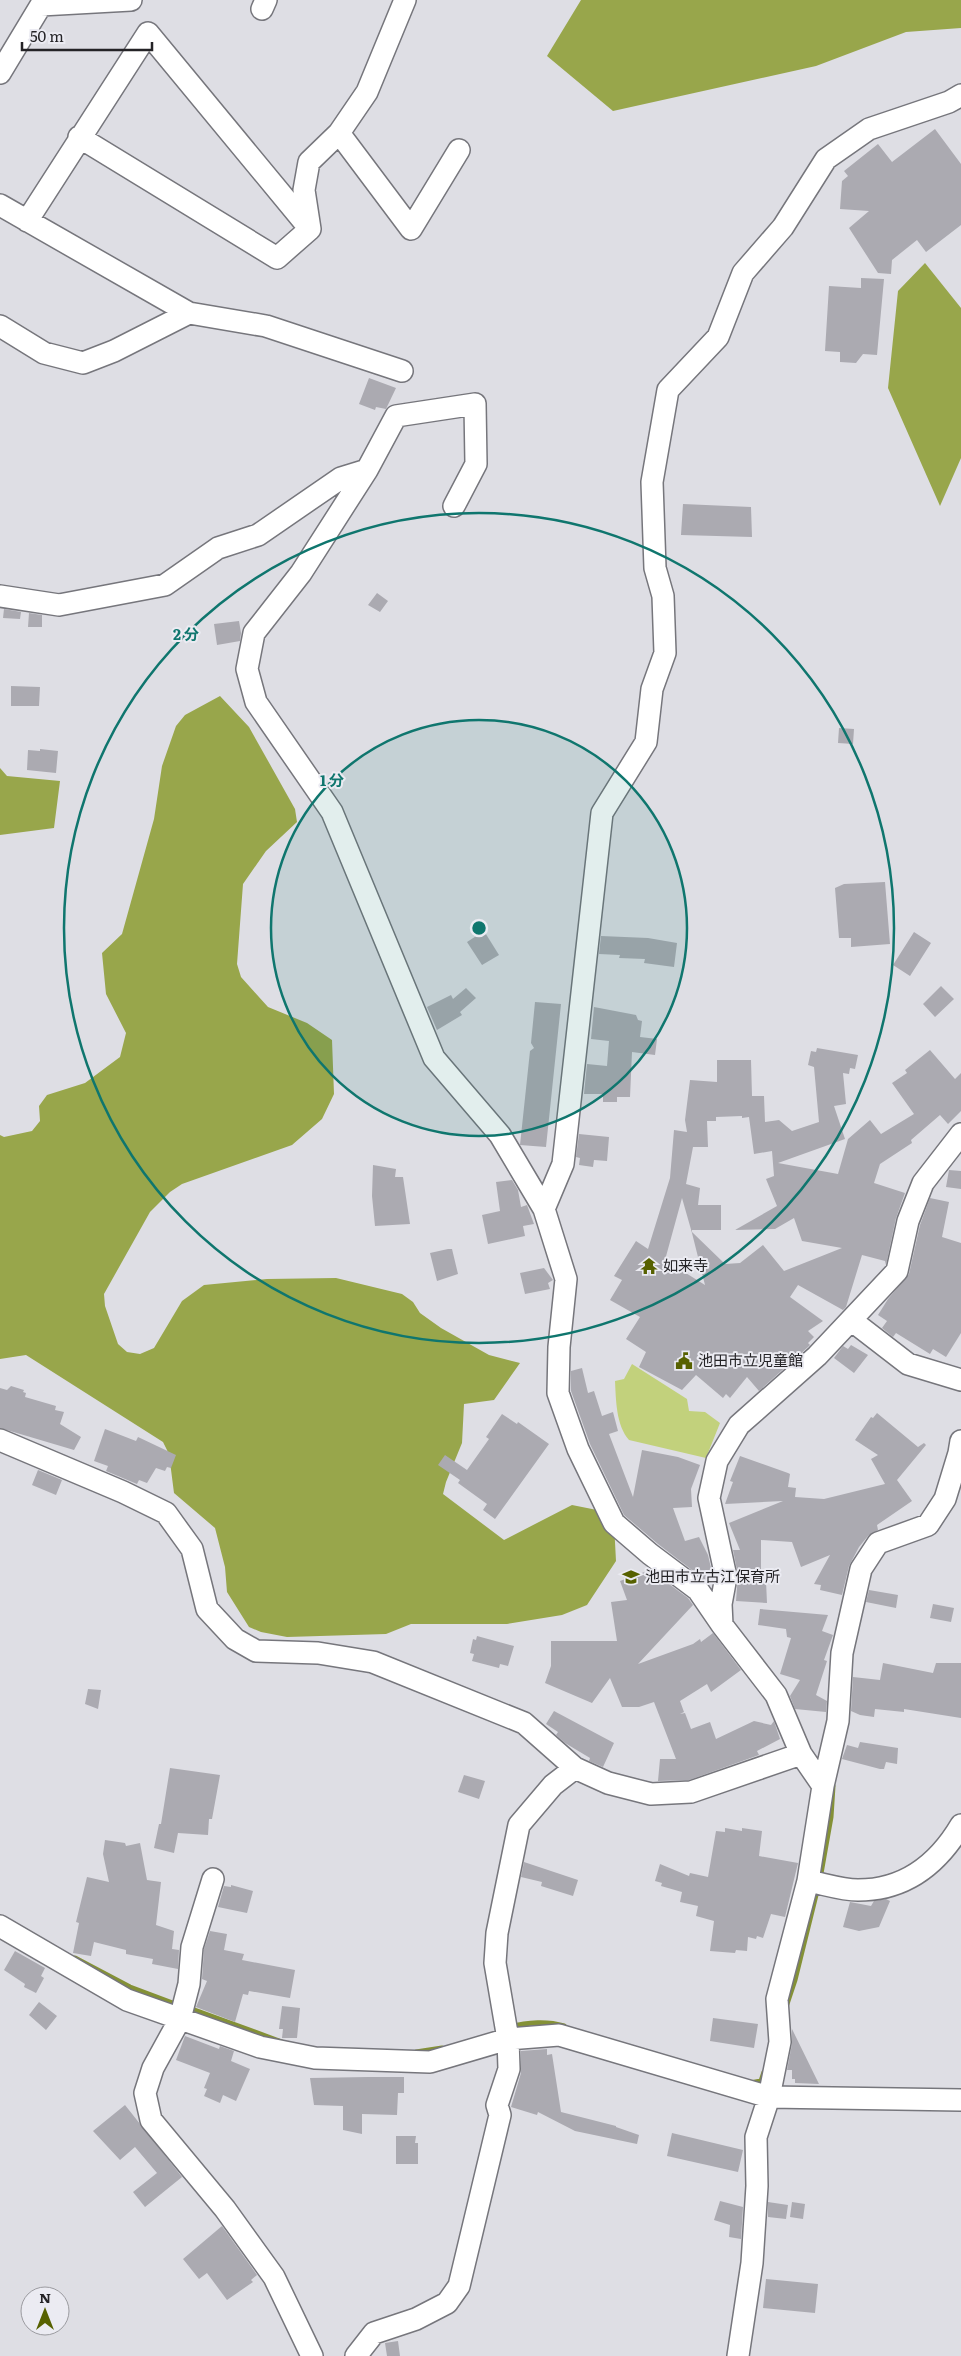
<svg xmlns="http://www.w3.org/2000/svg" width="961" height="2356" viewBox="0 0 961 2356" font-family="Literata,'Noto Sans JP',serif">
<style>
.green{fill:#c2d17c}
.forest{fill:#98a64b}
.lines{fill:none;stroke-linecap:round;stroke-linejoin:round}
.stream{stroke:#849136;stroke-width:5}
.building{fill:#abaab1;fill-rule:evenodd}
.minor-casing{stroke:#76767c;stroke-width:24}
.minor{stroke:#fff;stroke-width:21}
.ring{fill:none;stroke:#0f766e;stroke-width:2.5}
.labels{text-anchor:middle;stroke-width:4;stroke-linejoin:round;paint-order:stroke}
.poi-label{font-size:15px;fill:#242326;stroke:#ebebf2;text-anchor:start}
.centre{fill:#0f766e;stroke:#ebebf2;stroke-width:2.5}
.ring-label{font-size:15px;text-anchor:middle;font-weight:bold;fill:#0f766e;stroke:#ebebf2;stroke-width:4;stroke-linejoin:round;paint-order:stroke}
</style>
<rect width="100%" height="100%" fill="#dedee4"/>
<path class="green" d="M632,1364L687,1399L689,1411L705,1412L720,1423L706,1458L629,1440C616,1425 616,1400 615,1381L624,1379Z"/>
<path class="forest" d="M581,0H961V28L906,32L816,66L613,111L547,56Z
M925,263L961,308V458L940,506L888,388L898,291Z
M220,696L249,727L295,809L297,822L266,851L243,884L237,964L241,977L268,1007L307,1023L332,1040L334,1094L322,1119L292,1145L182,1184L170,1192L150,1212L104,1294L105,1306L118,1344L127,1352L140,1354L154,1348L182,1301L204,1285L267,1279L336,1278L402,1294L413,1302L420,1313L441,1328L489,1355L520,1363L494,1400L464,1404L462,1443L446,1482L443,1494L504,1540L572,1505L597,1510L614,1523L616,1561L587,1605L562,1615L507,1624H411L386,1634L287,1637L261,1632L249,1627L227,1592L225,1567L215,1528L174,1493L169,1454L163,1442L26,1355L0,1359V1135L4,1137L32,1131L40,1121L39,1106L47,1095L85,1083L120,1057L126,1033L106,994L102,953L122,934L154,819L162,766L176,726L185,715Z
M0,768L7,776L60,781L54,828L0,835Z"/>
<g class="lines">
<path class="stream" d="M820,1879L831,1817L833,1786
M75,1958L130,1987L178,2005
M786,2007L795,1980L818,1887
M189,2008L282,2042
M511,2027C527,2022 548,2021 564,2026
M416,2052L442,2048
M750,2083L761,2081L764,2072"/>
</g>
<path class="building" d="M935,129L961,164V225L926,252L917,240L892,260L891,274L878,273L849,228L869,211L840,209L842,181L848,176L844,171L878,144L892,162Z
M861,278L884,279L877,355L863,354L856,363L840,362V352L825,351L829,286L861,288Z
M369,378L396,388L386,409L376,407L375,410L359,404Z
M683,504L751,507L752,537L681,535Z
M377,593L388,601L380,612L368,605Z
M4,609L21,612L20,619L3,618Z
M29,613L42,615V627H28Z
M239,621L241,633L240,641L217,645L214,624Z
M11,686L40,687L39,706H11Z
M839,728L854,729L853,744L838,743Z
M40,749L58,751L56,773L27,770L28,750L40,751Z
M885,882L890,944L851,947V938H839L835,888L844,884Z
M484,931L499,955L482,965L467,942Z
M914,932L931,943L910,976L893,965Z
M601,936L648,938L677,943L674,967L644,963L645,959L619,958L620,955L599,954Z
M941,986L954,999L935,1017L923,1004Z
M466,988L476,998L460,1012L462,1015L437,1030L427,1007L451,995L453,999Z
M535,1002L561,1004L546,1147L520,1145L530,1051L534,1048L531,1043Z
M594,1007L636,1015L638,1020L642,1021L640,1037L657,1039L655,1055L632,1052L630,1097H617V1102H603V1094H584L587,1064L607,1066L609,1041L591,1039Z
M817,1048L858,1055L855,1069L850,1068L849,1074L843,1073L846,1104L834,1106L845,1139L778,1163L838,1174L848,1139L870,1120L881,1134L914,1114L892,1083L907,1073L905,1070L930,1050L955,1079L961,1073V1111L948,1124L940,1115L911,1140L912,1143L880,1164L874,1183L905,1193L896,1218L886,1265L885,1261L862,1255L846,1307L843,1310L798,1285L790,1297L823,1321L808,1331L814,1337L808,1343L810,1345L808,1347L759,1391L747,1377L730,1398L726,1394L723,1398L696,1375L682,1390L639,1367L646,1352L626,1339L640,1317L610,1300L622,1280L614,1276L636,1241L648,1249L670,1178L674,1130L687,1132L685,1120L690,1080L717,1082V1060H751L752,1096H764L765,1122L779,1120L792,1131L819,1122L814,1067L808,1065L811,1051L816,1052ZM742,1116V1118L749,1117L754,1154L772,1151L774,1176L766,1179L777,1206L735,1230L775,1229L794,1218L802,1241L842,1248L784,1271L763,1245L740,1263L725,1264L692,1232V1230H721V1205H698L700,1188L686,1184L693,1147H708L707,1121H716V1117ZM682,1198L692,1233L705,1285L665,1260Z
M579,1134L609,1137L607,1161L594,1160L593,1167L579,1165L580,1158L576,1157Z
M373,1165L396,1169L395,1177H403L410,1224L375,1226L372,1196Z
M949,1170L961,1171V1189L946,1187Z
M512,1180L518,1190L521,1207L527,1205L534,1224L523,1226L525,1236L488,1244L482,1215L500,1211L496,1182Z
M930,1198L949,1202L942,1237L961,1243V1333L946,1357L933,1349L930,1354L896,1333L893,1337L882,1328L887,1321L878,1315L888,1299L909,1274L920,1225Z
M448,1249H452L458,1274L437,1281L430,1253Z
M544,1268L553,1280L548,1283L550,1289L525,1294L520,1273Z
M851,1345L868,1355L854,1373L834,1358L843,1346L848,1349Z
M582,1368L588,1393L594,1391L602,1416L613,1412L618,1431L609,1434L633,1497L642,1450L678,1457L700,1465L691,1489L692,1507L673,1508L685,1541L699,1537L708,1555L713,1577L705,1580L658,1544L624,1515L590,1444L571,1391V1371Z
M11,1386L24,1390L23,1392L26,1393L25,1397L56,1406L55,1410L64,1412L60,1424L81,1437L74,1450L0,1428V1388L7,1390Z
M877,1413L918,1447L924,1443L926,1445L897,1480L912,1501L877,1525L878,1530L868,1536L859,1547L849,1566L842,1595L820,1590L821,1585L814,1584L830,1555L801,1567L792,1542L761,1540V1581H766L767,1603L736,1601L738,1575L733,1550H740L729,1523L783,1501L725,1504L733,1482L730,1481L740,1456L788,1473L790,1474L788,1487L796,1488L795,1497L824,1499L885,1484L871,1459L878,1455L855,1440L871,1417L873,1418Z
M502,1414L517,1424L518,1422L549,1444L495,1519L483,1510L487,1504L458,1483L460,1480L438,1465L445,1455L467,1470L489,1439L486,1437Z
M105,1429L136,1441L138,1437L176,1455L171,1468L167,1467L165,1471L156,1468L147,1483L139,1480L137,1484L106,1471L108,1466L94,1461Z
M38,1470L62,1480L56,1495L32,1485Z
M650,1570L688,1598L693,1605L638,1664L693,1644L700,1639L701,1642L713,1633L741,1670L711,1692L707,1684L680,1701L684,1712L680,1714L685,1713L691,1729L710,1722L716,1739L754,1721L771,1725L774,1721L780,1739L757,1751L759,1755L689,1780L658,1781L660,1759H676L654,1702L639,1707H622L610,1678L592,1703L545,1683L551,1666V1641H617L611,1602L627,1600L620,1581Z
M869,1590L898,1595L896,1608L866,1602Z
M933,1604L954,1608L951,1622L930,1618Z
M760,1609L828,1615L822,1631L833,1635L824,1660L827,1661L816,1695L827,1701L826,1712L795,1709L790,1696L800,1680L780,1674L791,1638L787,1637L786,1629L758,1625Z
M477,1636L514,1646L508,1666L500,1664L499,1668L472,1661L474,1654L470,1653L473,1639L476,1640Z
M883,1663L933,1673L936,1663H961V1718L904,1709V1712L875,1709L874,1717L860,1715L851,1711L853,1677L880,1680Z
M88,1689L101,1690L98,1709L85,1704Z
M554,1711L614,1743L603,1767L589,1761L590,1758L565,1743L556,1735L558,1732L546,1724Z
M860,1742L898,1748L897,1764L886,1762L884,1769H880L842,1759L847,1745L858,1748Z
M170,1768L220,1775L212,1819H209L208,1835L178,1833L174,1853L154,1848L159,1824H161Z
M464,1775L485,1781L479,1799L458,1792Z
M725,1828L742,1831V1828L762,1831L759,1856L798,1863L785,1917L771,1914L763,1938L757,1936L756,1939L748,1937L747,1951L736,1950L735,1953L710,1951L714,1921L696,1916L698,1906L680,1902L682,1892L661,1886L662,1883L655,1881L660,1864L689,1876L690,1873L708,1877L716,1831L725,1832Z
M105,1840L125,1843L126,1846L140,1843L147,1880L161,1882L156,1925L174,1931L172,1949L179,1950L178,1969L152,1964L153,1959L126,1954V1950L94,1942L91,1956L73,1953L79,1923L76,1922L87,1877L109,1882L103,1854Z
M524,1862L578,1880L573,1896L541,1886L542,1882L521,1877Z
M231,1885L253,1891L247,1913L218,1907L224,1886L231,1887Z
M886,1899L890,1901L879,1927L859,1931L843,1927L850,1902L871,1906L874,1901Z
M210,1931L227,1934L224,1950L244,1954L242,1960L295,1970L290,1998L249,1991L248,1995L243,1994L235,2022L196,2007L207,1981L202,1979L204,1949Z
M15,1951L45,1968L41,1976L44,1978L36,1993L24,1987L25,1984L4,1970Z
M39,2002L57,2016L46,2030L29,2015Z
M282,2006L300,2008L297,2038H282L283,2029H279Z
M713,2018L758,2024L754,2048L710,2041Z
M792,2029L819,2084L795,2083V2079H792V2070H787L792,2044Z
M185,2036L219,2049L220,2046L234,2051L231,2061L250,2069L236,2101L223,2095L220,2103L204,2096L207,2089L204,2088L210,2073L176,2060Z
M547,2049V2055L552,2054L561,2112L616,2126V2127L639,2135L637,2144L575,2131L538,2112L537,2115L511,2107L521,2073V2051Z
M368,2077H404V2093H398L397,2115L362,2114V2134L343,2130V2106L314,2105L310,2078Z
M125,2105L182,2177L145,2207L133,2192L157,2173L135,2147L120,2160L93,2131Z
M672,2133L743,2150L738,2172L667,2156Z
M396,2136H416L415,2143H418V2164H396Z
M720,2201L743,2207L741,2239L729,2237L730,2225L714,2220Z
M768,2202L788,2205L786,2219L768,2217Z
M792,2202L805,2204L803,2219L790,2217Z
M222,2226L257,2275L251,2280L253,2282L227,2300L207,2273L199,2279L183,2259Z
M766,2279L818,2284L815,2313L763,2308Z
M398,2341L400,2356H387L385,2343Z"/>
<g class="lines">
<g class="minor-casing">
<path id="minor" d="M405,0L367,92L339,133L411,229L459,150
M262,9L266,0
M0,73L41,5L131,0
M0,205L189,313L266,326L402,371
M27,221L148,33L310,229L277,258L79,137
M310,229L304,190L309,162L339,133
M0,326L44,353L83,363L114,351L189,313
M367,470L301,573L254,633L247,669L256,702L332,812L434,1058L500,1135L544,1209L566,1279L559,1347L558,1393L578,1449L614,1523L650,1554L698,1590L722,1625
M0,596L59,605L165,585L218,548L258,535L341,478L367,470L396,416L475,404L476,464L454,506
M544,1209L563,1164L602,813L646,742L652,689L665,653L663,596L655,568L652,482L668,390L718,337L743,273L783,227L826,159L869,129L949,102L961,95
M851,1320L908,1364L961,1380
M0,1440L123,1492L166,1513L192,1549L207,1609L235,1639L256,1651L318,1653L373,1662L524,1723L575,1768L608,1783L651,1794L691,1792L801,1754
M823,1786L801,1754L776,1695L722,1625L721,1604L726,1577L709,1498L717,1461L739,1425L817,1356L897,1271L908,1221L923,1183L961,1134
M213,1879L192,1947L189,1984L180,2019L153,2068L145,2093L151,2120L225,2209L274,2277L312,2356
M808,1881C824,1884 842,1890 858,1890C905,1890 938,1864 961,1825
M0,1926L127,2000L260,2047L315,2058L430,2062L508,2039L559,2035L769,2097L961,2100
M356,2356L374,2333L416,2319L447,2303L459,2286L500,2115L497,2105L509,2069L508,2039L495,1963L497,1933L519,1825L553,1785L575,1768
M738,2356L752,2263L757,2186L756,2137L769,2097L780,2042L777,1999L808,1881L823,1786L838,1721L842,1653L861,1569L878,1543L928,1525L945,1499L959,1453L961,1441"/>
</g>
<use href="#minor" class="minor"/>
</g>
<circle cx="479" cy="928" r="208" fill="#0f766e" fill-opacity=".12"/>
<g class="ring">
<circle cx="479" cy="928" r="208"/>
<circle cx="479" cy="928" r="415"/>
</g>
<defs>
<g id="temple-bare" transform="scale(1.35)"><path d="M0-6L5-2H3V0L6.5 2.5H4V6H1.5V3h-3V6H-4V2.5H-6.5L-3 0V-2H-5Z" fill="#576100" stroke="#ebebf2" stroke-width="2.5" paint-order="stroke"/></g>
<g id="civic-bare" transform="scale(1.35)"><path d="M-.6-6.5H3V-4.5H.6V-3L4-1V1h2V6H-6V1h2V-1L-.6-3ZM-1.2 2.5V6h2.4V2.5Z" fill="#576100" stroke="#ebebf2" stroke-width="2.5" paint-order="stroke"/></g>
<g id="school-bare" transform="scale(1.35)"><path d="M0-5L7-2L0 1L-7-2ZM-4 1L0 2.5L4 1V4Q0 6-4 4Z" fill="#576100" stroke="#ebebf2" stroke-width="2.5" paint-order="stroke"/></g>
</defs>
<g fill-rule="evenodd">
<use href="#temple-bare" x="649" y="1266"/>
<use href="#civic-bare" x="684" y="1361"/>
<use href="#school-bare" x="631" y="1577"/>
</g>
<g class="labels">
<g class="poi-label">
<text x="663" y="1271">如来寺</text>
<text x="698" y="1366">池田市立児童館</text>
<text x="645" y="1582">池田市立古江保育所</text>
</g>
</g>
<circle cx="479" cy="928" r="8" class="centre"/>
<g class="ring-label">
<text x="186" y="640">2 分</text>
<text x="332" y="786">1 分</text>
</g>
<g transform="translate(45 2311)"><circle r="24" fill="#ebebf2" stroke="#9b9ba0"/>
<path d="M0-4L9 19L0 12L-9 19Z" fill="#576100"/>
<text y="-8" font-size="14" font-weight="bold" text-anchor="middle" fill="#242326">N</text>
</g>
<path d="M22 42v8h130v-8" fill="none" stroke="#242326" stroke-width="2.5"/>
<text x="30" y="42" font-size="15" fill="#242326" stroke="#ebebf2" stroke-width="4" paint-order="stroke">50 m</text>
</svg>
